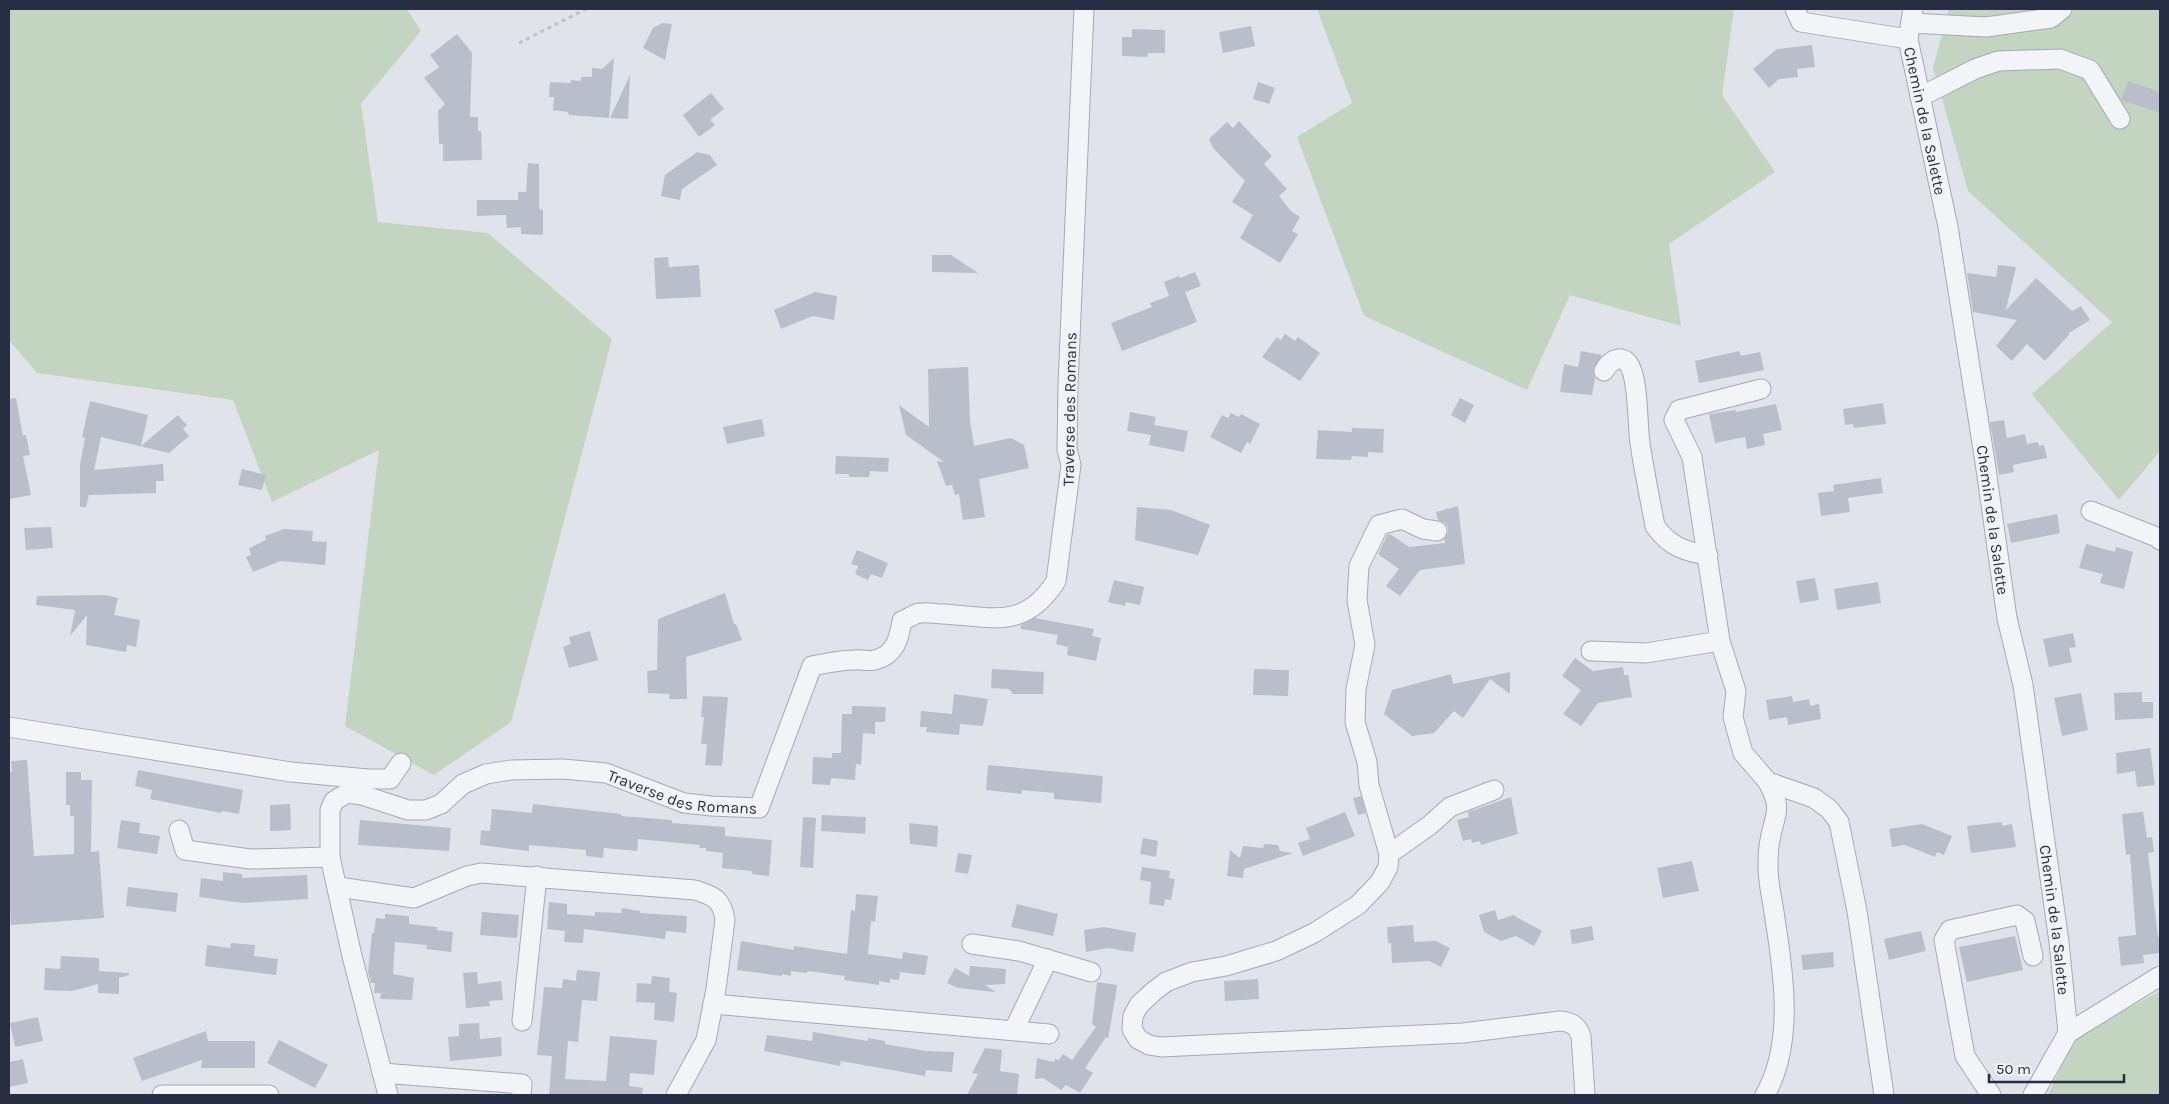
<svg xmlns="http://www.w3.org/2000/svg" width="2169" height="1104" viewBox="0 0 2169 1104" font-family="Karla,sans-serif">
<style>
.green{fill:#c3d5c0}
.building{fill:#babecb}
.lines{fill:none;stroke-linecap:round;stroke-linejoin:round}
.minor-casing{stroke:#a5a9b5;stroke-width:21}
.path{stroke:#bec1c9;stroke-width:3;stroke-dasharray:4 4;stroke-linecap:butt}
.minor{stroke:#f3f4f8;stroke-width:19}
.labels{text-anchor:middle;stroke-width:4;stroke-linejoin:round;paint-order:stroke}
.street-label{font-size:16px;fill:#272e44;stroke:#f0f2f8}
</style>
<rect width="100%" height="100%" fill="#e0e3ea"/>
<path class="green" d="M9,9H407L421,31L361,104L378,222L488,233L612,339L511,722L434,775L345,726L379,450L272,502L233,400L37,373L9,340Z
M1317,9H1734L1722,95L1775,172L1669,244L1681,326L1570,295L1527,390L1364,316L1297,137L1352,103Z
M1949,9H2160V451L2119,500L2032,394L2112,322L1968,191L1933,67Z
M2160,991V1095H2048L2075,1037Z"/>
<path class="building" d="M662,23L672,24L665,60L643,48L653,28Z
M1251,26L1255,46L1223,53L1219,32Z
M1132,29L1165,30V53H1148L1147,57L1122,56V37H1132Z
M457,34L472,53L470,117H478V131H481L482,160L443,161V144H439L438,111L445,104L424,78L439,67L430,55Z
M1812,45L1815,67L1797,69L1798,77L1779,79L1769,88L1753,69L1777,49Z
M614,58L609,118L569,115L568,112L553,110L554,97H549L550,82L571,83V80L581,81V77H592V68L602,69Z
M630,75L628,119L610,118Z
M2128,81L2160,92V113L2121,100Z
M1258,82L1275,88L1269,104L1253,99Z
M711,93L724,109L710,120L715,125L699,137L683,115Z
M1239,121L1272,156L1264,164L1287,189L1279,196L1291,211L1300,217L1292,231L1298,234L1280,263L1240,238L1253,215L1232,202L1245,181L1213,148L1209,139L1227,122L1233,128Z
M697,152L710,155L717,165L682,189L680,200L661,196L665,175Z
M528,163L539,164V209L543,210V235L521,234V227L507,228L506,215L477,216V200H518V192H526Z
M932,255H951L978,273L932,272Z
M668,257L669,267L699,265L701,297L656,299L654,258Z
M1998,265L2016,267L2006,310L2036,278L2072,311L2081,306L2090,320L2069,333V335L2045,361L2027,344L2012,361L1996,346L2017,320L1973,312L1967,273L1996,277Z
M1195,272L1201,286L1185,292L1197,322L1122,351L1111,323L1152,307L1150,303L1169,296L1164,282L1179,276L1180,278Z
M815,292L837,296L834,320L813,316L781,329L774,310Z
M1285,334L1295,341L1298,337L1320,353L1300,381L1262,357L1277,337L1281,340Z
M1581,351L1602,355L1593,370L1595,378L1592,395L1560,392L1564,364L1578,367Z
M1739,351L1741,356L1760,352L1764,370L1699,383L1695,361Z
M968,367L970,420L974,446L1011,438L1024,445L1029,468L979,479L985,517L963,520L959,494L955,495L952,485L946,486L937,461L944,462L906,435L899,405L929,427L928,369Z
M16,398L23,436L26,435L30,455L23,456L31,495L9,499V399Z
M1460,398L1474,405L1465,423L1451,415Z
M90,401L148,415L141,446L178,415L187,425L183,429L189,436L169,453L101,437L94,470L163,464L164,481H156V493L89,495L86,507H80V465L85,438L82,437Z
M1883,403L1886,424L1854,428L1853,424L1845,425L1843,409Z
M1776,404L1782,430L1763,434L1765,445L1747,449L1745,437L1715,443L1709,414L1735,410L1736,412Z
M1130,412L1156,417L1154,425L1188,431L1184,452L1149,445L1151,435L1127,431Z
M1231,413L1239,417L1241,414L1260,424L1250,444L1247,442L1241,453L1210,437L1222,415L1228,418Z
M762,419L765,436L727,444L723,427Z
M2004,420L2007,438L2025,434L2027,444L2038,442L2039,446L2044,445L2047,458L2013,465L2014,472L1999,475L1990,422Z
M1352,428L1384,429L1383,453L1368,452V457L1352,456L1351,460L1316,459L1318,430L1352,432Z
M836,456L889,458L888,472L870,471L869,477H849V474H835Z
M242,469L266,475L262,490L238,485Z
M1881,478L1883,493L1848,498L1850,512L1821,516L1818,493L1834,491L1833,485Z
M1458,506L1465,564L1420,570L1400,596L1386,586L1399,569L1378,554L1387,535L1390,534L1409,547L1445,543L1444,539L1448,533V527L1444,522L1438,520L1436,512Z
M1137,507L1171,510L1210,525L1198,555L1135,540Z
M2057,514L2060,533L2011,543L2007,524Z
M51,527L53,548L26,550L24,528Z
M284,529L313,531L312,541L327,542L325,565L281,561L253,572L246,557L251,555L249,548L266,540L265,536Z
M2086,544L2115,552L2116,547L2133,552L2124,589L2100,583L2103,574L2079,568Z
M857,550L888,563L882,578L871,574L868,580L855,574L858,566L851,564Z
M1815,578L1819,600L1800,603L1796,581Z
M1114,580L1144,587L1140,605L1126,602L1125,606L1108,602Z
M1878,582L1881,603L1837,610L1834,589Z
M725,593L734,624H736L742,640L686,657L687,699H669L670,694L648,693L647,671L657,670L658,619Z
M106,595L118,598L114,615L140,620L136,647L127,645L126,652L86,645L87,615L70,636L75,610L36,605L37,596Z
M1035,618L1094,629L1092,636L1101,638L1096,661L1067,655L1068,647L1056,644L1058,635L1021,629V625Z
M590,631L598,660L569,668L563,647L571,644L569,637Z
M2073,633L2076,647L2069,648L2072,662L2049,667L2043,639Z
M1575,658L1593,671L1623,667L1624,675H1628L1632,697L1598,703L1581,726L1563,714L1581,690L1562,676Z
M992,669L1044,672L1043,694H1013L1009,689L991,688Z
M1254,669L1289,670L1288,696L1253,695Z
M1510,672V694L1490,679L1463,718L1454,711L1434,733L1412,736L1384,714L1392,690L1451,674L1453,684Z
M2142,692V702H2153V718L2115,720L2114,693Z
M2081,693L2088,730L2062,736L2054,698Z
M954,694L988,699L983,726L960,724L959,735L926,732L927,727H920L921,711L952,714Z
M703,696L728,697L722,766L705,765L707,744H701L704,717H701Z
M1792,696L1793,702L1809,699L1810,706L1819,704L1821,719L1788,725L1787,717L1769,720L1766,700Z
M852,706L886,707L885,722H875V734L863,733L861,765L856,764L855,780L831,778L830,785L812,784L813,757L832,758V753H841L842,714H852Z
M2150,748L2155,785L2137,787L2135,771L2117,774L2116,753Z
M27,760L34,856L74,854V816H70V805H66V772H81V780H92L91,852L99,851L104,918L11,925L9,890V772H12L11,761Z
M988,765L1103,776L1101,803L1054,799V793L1022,790V794L986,790Z
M138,770L243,790L239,814L222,811L221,813L150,799L152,790L135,786Z
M1361,796L1366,813L1358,815L1353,798Z
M1511,797L1518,834L1481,845L1480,841L1472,843L1471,839L1463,841L1457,820L1469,817L1468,812Z
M290,804L291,830L270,831V805Z
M533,804L621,814V816L672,820V823L725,827V836L772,840L769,876L752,874V871L722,868L723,853L706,851V848H699L700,845L638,839L637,851L604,848L603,858L586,856V850L529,845V851L480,845L481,830L490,831L492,809L532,813Z
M1345,812L1355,836L1303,856L1298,843L1310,839L1306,828Z
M2143,812L2147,838L2152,837L2154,852L2148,853L2158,937H2160V953L2143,955L2144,963L2121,966L2118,937L2136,935L2130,854L2126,855L2122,814Z
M822,815L866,817L865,834L821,831Z
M803,817L816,818L813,868L800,867Z
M121,820L140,823L139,833L160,836L157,854L117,848Z
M360,820L451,828L449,851L358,845Z
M2002,822V826L2012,824L2016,847L1971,853L1967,826Z
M909,823L938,826L937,847L910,844Z
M1922,824L1952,836L1944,855L1937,852L1935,857L1905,845L1892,847L1889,829Z
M1143,838L1158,841L1156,857L1140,854Z
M1264,844L1278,845L1280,851L1293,853L1244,869L1243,878L1227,876L1230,850L1240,858L1243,846L1263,848Z
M958,853L972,855L968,874L955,872Z
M1692,861L1699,891L1663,898L1657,868Z
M1142,867L1170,871L1169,878L1175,879L1171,900L1165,899L1164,906L1149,904L1151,882L1140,880Z
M223,872L242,874V878L307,875L308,899L242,903L199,897L201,878L223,881Z
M128,887L178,893L176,912L126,906Z
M856,894L878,896L875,922L871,921L868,954L902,959L903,952L928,956L925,975L900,972L899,980L890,979V983L879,981V985L844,980L845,976L808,971L807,973L791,971V976L782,974V976L737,970L741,941L794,950V946L847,954L851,910L855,911Z
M549,902L567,904V914L595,916V912L621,913L622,908L640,911V913L687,916L686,933L666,931L665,939L584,929L583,943L564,942L565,931L547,929Z
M1017,904L1058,914L1053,936L1011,927Z
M1495,910L1498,920L1513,915L1542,931L1534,946L1516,936L1501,941L1484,932L1479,915Z
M482,912L519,915L517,938L480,935Z
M385,914L409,916V924L437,927V930L453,932L451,952L426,949L427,945L395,942L393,974L414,978L412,1000L380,999L381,993H374L375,983H371L368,972L372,933H374L376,918L385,919Z
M1413,925L1414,942L1436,941L1450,948L1441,967L1429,961L1392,963L1391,943H1388L1387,927Z
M1592,926L1594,940L1572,944L1570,930Z
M1104,927L1136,933L1133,952L1108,948L1086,952L1084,930Z
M1921,931L1926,951L1889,960L1884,939Z
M2015,936L2023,970L1967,982L1959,947Z
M231,943L255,945L254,956L278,959L276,975L205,966L207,945L230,948Z
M1833,952L1834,967L1803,970L1801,955Z
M61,956L99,958V971L129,973V975L119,978V994L98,993V984L72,991L44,990L45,968L60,969Z
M970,966L1006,969L1005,984L985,985L996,992L958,988L947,983L955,968L969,976Z
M577,970L600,972L597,1001L582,1000L578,1042L568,1041L565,1079L606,1081L610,1036L657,1040L654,1075L630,1073L629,1086L643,1088L642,1095H549L552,1056L537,1055L544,987L562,988L563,979L576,981Z
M477,972L478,984L501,981L503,1000L489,1001L490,1006L466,1008L463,973Z
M652,976L670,978L669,992L677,993L674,1022L654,1020L655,1003L636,1002L637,983L651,984Z
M1258,979L1259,999L1225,1001L1224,981Z
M1097,982L1117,985L1115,999L1108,1039L1106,1037L1085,1068L1093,1073L1080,1093L1066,1085L1061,1090L1043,1078L1035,1079L1037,1058L1054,1062L1055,1059L1059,1060L1063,1054L1072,1060L1096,1027L1092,1024Z
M38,1017L43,1041L15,1047L10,1023Z
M479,1023L480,1039L501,1037L502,1056L450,1061L448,1037L459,1036V1024Z
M206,1031L208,1041H255V1068H201L202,1060L142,1081L133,1058Z
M813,1032L868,1041V1038L885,1041V1044L926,1051L954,1052L952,1072L926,1070L925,1076L841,1061L840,1066L764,1051L767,1035L812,1041Z
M279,1040L328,1065L315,1088L267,1063Z
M985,1048L1002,1050L1000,1071L1019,1074L1017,1095H967L978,1074L972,1073Z
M23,1059L28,1083L9,1087V1062Z"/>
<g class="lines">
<g class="minor-casing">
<g id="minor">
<path d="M1795,9L1801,22L1908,39"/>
<path id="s1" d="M1913,9L1908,39L1948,227L1985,462L2007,618L2023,685L2059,942L2068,1033"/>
<path d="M1911,23L1986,27L2051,18L2062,9"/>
<path d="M1920,97L1975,69L1998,61L2060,59L2090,70L2120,119"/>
<path d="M1604,371C1608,363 1619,353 1628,363C1639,377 1637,424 1640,443C1644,471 1650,499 1655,526C1669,546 1685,552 1708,555"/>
<path d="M1761,389L1679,410L1674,420L1692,457L1720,641L1736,691L1733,717L1743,753L1768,782L1814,798L1829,809L1839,822L1857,911L1884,1095"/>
<path d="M2091,511L2159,538L2160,540"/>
<path d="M1437,531L1423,529L1402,519L1379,525L1359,566L1357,600L1365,645L1356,689L1355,722L1367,762L1369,785L1389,854L1388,867L1380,882L1358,905L1314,933L1276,951L1226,966L1192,972L1166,982L1154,991L1139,1005L1133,1016L1132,1029L1138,1039L1149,1045L1161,1047L1463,1033L1560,1021C1571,1022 1577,1025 1581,1036L1585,1095"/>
<path d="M1591,651L1646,653L1720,641"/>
<path d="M9,727L291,772L368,779H390L401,763"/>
<path d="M179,830L185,850L250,859L330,857"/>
<path d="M1389,854L1430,825L1450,807L1494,790"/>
<path d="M338,887L414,898L467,876L481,873L695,890C714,896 722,899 725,920L716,989L706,1040L676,1095"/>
<path d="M972,944L1019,951L1091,972"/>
<path d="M713,1004L1049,1034"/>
<path d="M522,1021L537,876"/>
<path d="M1014,1030L1048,959"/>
<path d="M382,1073L522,1084L521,1095"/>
<path d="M162,1095H269"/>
<path id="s2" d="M388,1095L352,956L330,857V810L334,801L347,793L362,795L408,810H426L441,804L463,784L486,774L511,770L563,769L606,773L684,803L711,806L759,808L812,666C827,663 840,660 855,660C862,659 869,662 875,660C895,655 899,639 902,621C907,619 911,616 916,614C923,611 935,614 943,614C993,617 1025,630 1056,581L1071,465L1067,449L1068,385L1084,9"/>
<path d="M1765,1095C1794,1044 1784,975 1775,919C1773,902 1768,884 1768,867C1768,858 1768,848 1770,840C1775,812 1783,811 1768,782"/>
<path d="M1991,1095L1965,1056L1944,940L1950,930L2017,915L2025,921L2033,956"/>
<path d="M2033,1095L2068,1033L2160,976"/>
</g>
</g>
<path class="path" d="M519,43L586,9"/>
<use href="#minor" class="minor"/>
</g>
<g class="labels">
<g class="street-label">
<text dy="6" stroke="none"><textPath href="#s1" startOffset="114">Chemin de la Salette</textPath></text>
<text transform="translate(1069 409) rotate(-89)" y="6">Traverse des Romans</text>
<text dy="6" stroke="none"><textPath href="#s1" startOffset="519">Chemin de la Salette</textPath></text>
<text dy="6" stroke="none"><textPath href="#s2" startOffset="670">Traverse des Romans</textPath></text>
<text dy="6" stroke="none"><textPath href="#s1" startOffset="924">Chemin de la Salette</textPath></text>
</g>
</g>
<rect width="2169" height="1104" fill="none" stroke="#272e44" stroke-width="20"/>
<path d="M1989 1074v8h135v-8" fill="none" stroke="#272e44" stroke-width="2.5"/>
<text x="1996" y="1074" font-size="15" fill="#272e44" stroke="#f0f2f8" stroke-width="4" paint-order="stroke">50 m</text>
</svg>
